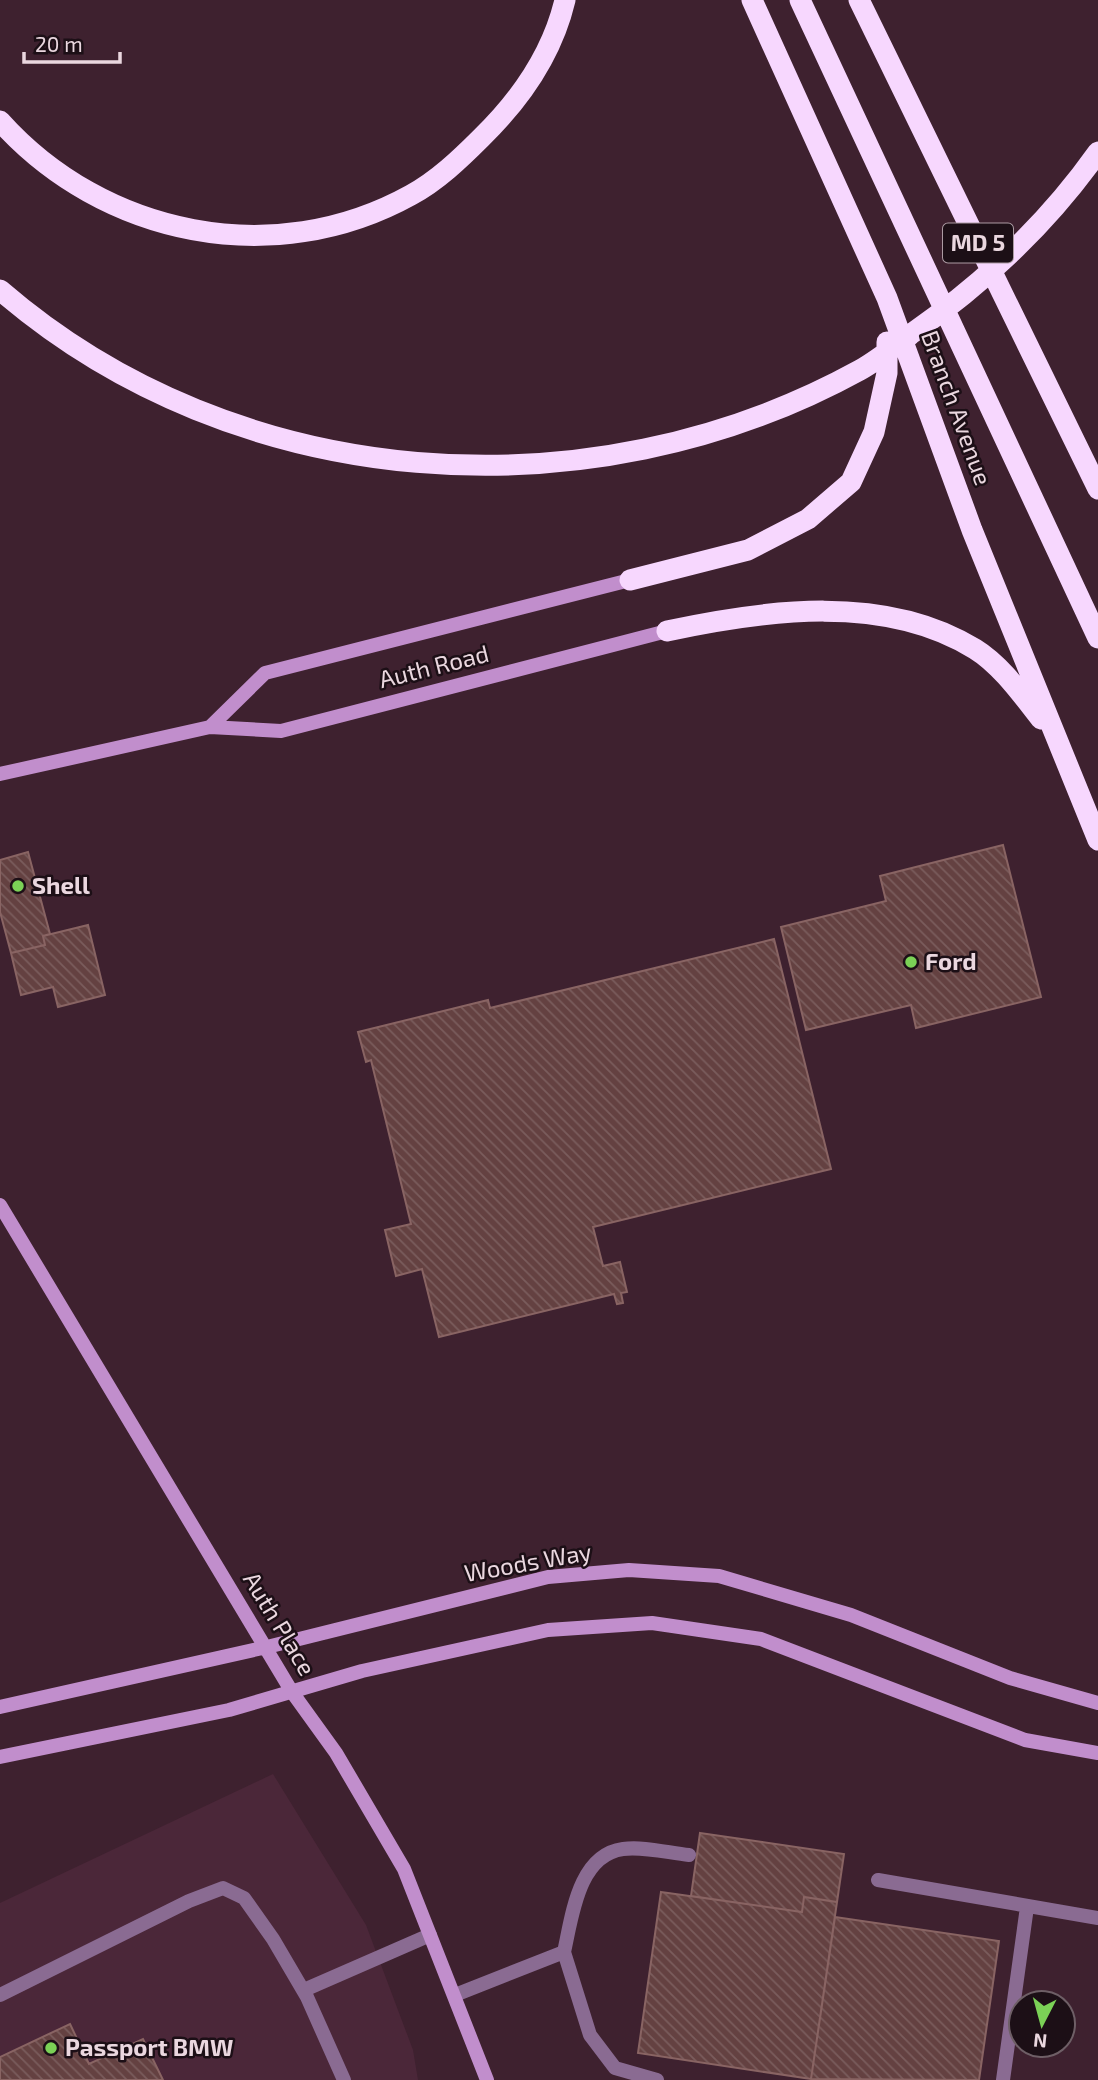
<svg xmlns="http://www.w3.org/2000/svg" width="1098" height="2080" viewBox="0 0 1098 2080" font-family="'Exo 2',sans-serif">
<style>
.built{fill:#4b2739}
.building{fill:url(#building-back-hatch);stroke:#896463;stroke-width:2}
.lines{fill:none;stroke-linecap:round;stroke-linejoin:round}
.lane{stroke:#8a6b92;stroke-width:14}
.secondary{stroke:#c18ecc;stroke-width:14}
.highway{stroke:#f7d7fe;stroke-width:21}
.poi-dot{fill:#7bd156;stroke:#1c0f16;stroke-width:2.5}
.labels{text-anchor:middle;stroke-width:5;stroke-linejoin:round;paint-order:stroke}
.shield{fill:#1c0f16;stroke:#ac9ba3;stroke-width:2}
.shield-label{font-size:23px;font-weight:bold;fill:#ead7df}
.street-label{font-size:24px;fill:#ead7df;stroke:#1c0f16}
.poi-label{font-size:24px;font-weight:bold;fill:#ead7df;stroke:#1c0f16;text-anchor:start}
</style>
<defs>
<pattern id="building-back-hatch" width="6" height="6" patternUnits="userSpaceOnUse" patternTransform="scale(1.75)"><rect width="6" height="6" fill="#644141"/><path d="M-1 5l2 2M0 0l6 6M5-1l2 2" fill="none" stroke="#7a5c5c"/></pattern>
</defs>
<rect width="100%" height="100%" fill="#3e212f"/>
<path class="built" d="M273,1774L366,1925L413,2050L418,2080H0V1903Z"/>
<path class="building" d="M1003,845L1041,997L916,1028L911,1005L806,1030L781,927L886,901L880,876Z
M28,852L50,934L43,936L45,945L11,953L0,912V860Z
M88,925L105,995L58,1007L53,987L21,995L11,953L45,945L43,936Z
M774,939L831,1169L593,1227L603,1266L620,1262L627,1292L621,1293L623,1303L617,1304L614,1294L439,1337L422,1269L396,1276L385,1230L411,1224L371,1060L366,1062L358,1032L488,1000L490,1008Z
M700,1833L844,1854L837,1902L804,1897L802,1912L691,1896Z
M661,1892L802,1912L804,1897L837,1902L811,2079L638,2053Z
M835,1917L999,1941L979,2080L811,2079Z
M70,2024L89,2064L143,2039L163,2080H0V2057Z"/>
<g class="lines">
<path class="lane" d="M878,1880L1098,1918
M564,1952C572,1917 578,1855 623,1849C643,1846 669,1853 689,1855
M0,1995L189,1901L223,1888L244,1898L273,1939L307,1997L344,2080
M455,1995L564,1952L590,2035L615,2068L657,2080
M307,1997L304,1990L430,1935
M1003,2080L1027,1907"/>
<path class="secondary" d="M210,727L265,673L630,580
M0,774L210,727L281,731L667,631
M0,1205L292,1692L336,1753L404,1869L487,2080
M0,1707L267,1647L548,1577L629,1570L719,1576L851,1615L1010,1678L1098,1703
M0,1757L229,1710L362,1671L548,1630L652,1623L761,1639L1025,1740L1098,1753"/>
<path class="highway" d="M752,0L887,298L972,530L1098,840
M800,0L1098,638
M859,0L1098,489
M0,121C103,236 274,271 411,195C437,181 460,159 481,138C521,99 552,55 565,0
M0,290C236,494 589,519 860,370C878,360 895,346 911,334C983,284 1047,224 1098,152
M630,580L748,550L808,519L851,482L874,432L887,373V342
M667,631C765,610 885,593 975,649C1001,665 1022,695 1041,719"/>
</g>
<g class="poi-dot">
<circle cx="18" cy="886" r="7"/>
<circle cx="911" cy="962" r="7"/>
<circle cx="51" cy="2048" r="7"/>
</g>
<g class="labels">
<rect class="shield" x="943" y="223.5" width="70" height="39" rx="5"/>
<g class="shield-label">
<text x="978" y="251">MD 5</text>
</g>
<g class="street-label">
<text transform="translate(956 408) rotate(70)" y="8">Branch Avenue</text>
<text transform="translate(434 667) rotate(-14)" y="8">Auth Road</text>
<text transform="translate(528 1563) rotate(-10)" y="8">Woods Way</text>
<text transform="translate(279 1624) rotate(59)" y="8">Auth Place</text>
</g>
<g class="poi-label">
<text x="32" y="894">Shell</text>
<text x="925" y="970">Ford</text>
<text x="65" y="2056">Passport BMW</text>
</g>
</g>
<g transform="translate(1042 2024) rotate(186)"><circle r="33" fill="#1c0f16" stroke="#6e5f66" stroke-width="2"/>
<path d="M0-5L12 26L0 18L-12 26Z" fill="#7bd156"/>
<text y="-10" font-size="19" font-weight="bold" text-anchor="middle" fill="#ead7df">N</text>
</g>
<path d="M24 52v10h96v-10" fill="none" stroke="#ead7df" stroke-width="3.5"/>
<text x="35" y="52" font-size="21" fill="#ead7df" stroke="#1c0f16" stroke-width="5" paint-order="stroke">20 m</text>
</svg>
